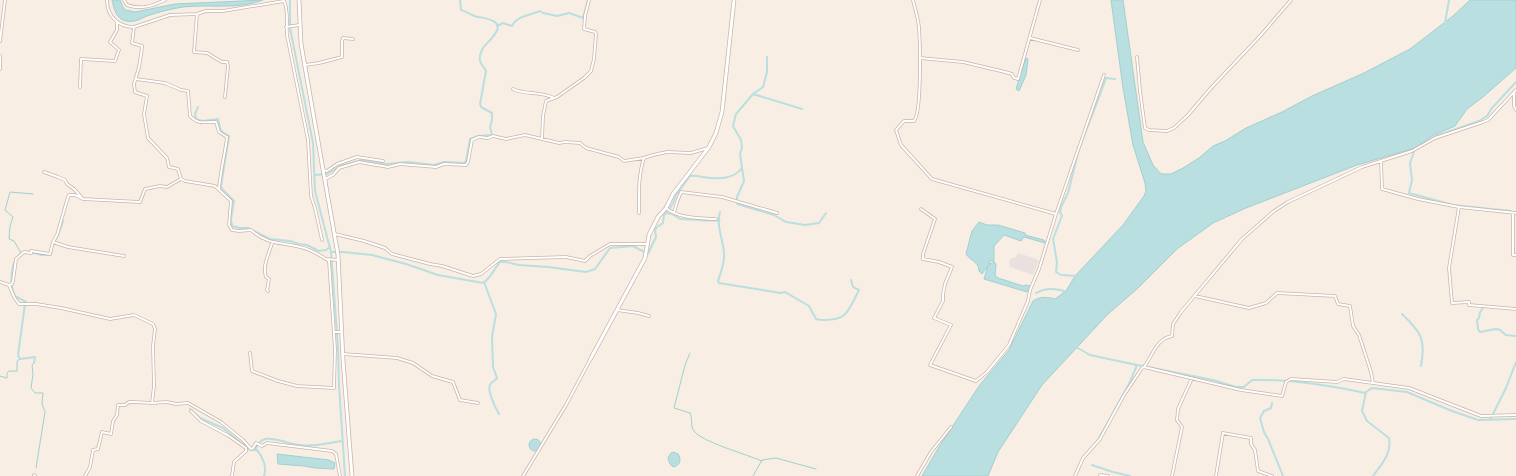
<svg xmlns="http://www.w3.org/2000/svg" width="1516" height="476" viewBox="0 0 1516 476" font-family="Ubuntu,sans-serif">
<style>
.industrial{fill:#e9e1dd}
.water{fill:#badfe0;stroke:#a2cfd1}
.lines{fill:none;stroke-linecap:round;stroke-linejoin:round}
.stream{stroke:#a2cfd1;stroke-width:1}
.canal{stroke:#badfe0;stroke-width:2}
.river{stroke:#badfe0;stroke-width:3}
.minor-casing{stroke:#c8b5ab;stroke-width:3.5}
.tertiary-casing{stroke:#c8b5ab;stroke-width:4.5}
.minor{stroke:#fff;stroke-width:2}
.tertiary{stroke:#fff;stroke-width:3}
</style>
<rect width="100%" height="100%" fill="#f9eee3"/>
<path class="industrial" d="M1018,253L1039,260L1033,275L1010,267L1009,263L1010,259L1016,257Z"/>
<path class="water" d="M112,0H120L124,9L126,10L135,12L175,4L263,0C238,10 209,4 183,7C171,9 158,12 147,16C140,19 134,23 126,21C116,19 114,9 112,0Z
M1111,0H1123L1143,142L1153,165L1161,174H1171L1183,168L1199,158L1213,146L1225,141L1246,128L1282,112L1312,96L1364,73L1410,49L1453,16L1470,0H1516V68L1483,97L1467,109L1455,126L1434,135L1415,148L1357,165L1246,208L1213,223L1177,249L1138,288L1107,315L1042,385L998,452L988,476H922L939,447L979,386L1009,350L1033,301C1041,296 1047,297 1055,299L1066,291L1075,276L1123,225L1144,196L1146,191L1145,183L1133,145L1123,88Z
M1026,58L1028,59L1026,75L1019,91L1016,89Z
M979,222L987,225H998L1025,233V235L1044,240L1045,243L1024,237L1021,241L1004,235L994,246V260L990,261L989,265L994,261L996,265L995,275L998,278L1023,286L1026,285L1031,286L1027,292L984,279L988,266L982,274L979,271C979,261 970,261 966,254L972,231Z
M529 445a6 6 0 1 1 12 0a6 6 0 1 1-12 0Z
M674,452L678,454C682,459 680,466 673,467L670,464L668,458L671,453Z
M277,454L329,460L335,463L334,469L315,468L304,466L278,464Z"/>
<g class="lines">
<path class="stream" d="M21,253L14,241L9,239L10,226L13,217L5,210L10,192L33,194
M690,353L685,365L674,408L690,413C693,419 690,426 694,431C700,441 748,455 762,461
M34,363L32,365L33,374L31,388L35,393H43L42,404L45,412L36,468
M0,376L7,378V373L9,371H17V361L20,359
M753,476L762,460L776,458L816,469"/>
<path class="canal" d="M290,0V28L313,143L315,191L331,252L338,348L339,385L345,476
M1445,23L1449,0
M497,26L503,23L512,26C517,16 530,15 540,11L543,13L557,16L569,13L583,18L588,0
M767,57V72L763,87L753,94L802,109
M198,107L195,114L196,119L202,121L218,119L221,131L229,136L221,186L222,189L234,201L231,219L232,226L240,228H248L270,239L290,241L299,244L307,245L319,251L326,250L330,247
M1430,140L1436,136L1479,121L1487,116L1492,108L1516,82
M1414,152L1410,163L1412,180L1409,193L1453,205L1511,211
M742,168L744,181L737,197V204L774,215L786,222L805,225L819,223L826,213
M315,175L327,174L340,166L362,160L386,164L409,162L434,165L444,162L464,163L466,161L470,139L478,136L492,135L490,127L492,120V113L481,107L480,104L486,71C484,67 480,64 480,60C479,57 481,52 483,48C486,43 507,27 493,21C488,18 483,18 478,17C472,16 468,12 461,10L460,0
M667,212L672,205L676,195L690,176C694,175 698,176 703,177C717,179 733,180 742,168L740,154L742,148L741,140L733,126L736,114L753,94
M720,212C716,226 723,239 724,253C725,262 721,272 718,281L719,283L781,293L785,292L809,306L816,319C823,321 839,320 844,315C851,309 855,297 859,290L853,287L851,280
M53,243L57,238L63,221
M24,252C10,257 9,284 15,296L26,302
M31,252L41,255H48L51,254L52,248
M332,252H343L372,255L406,264L438,275L483,283C491,278 494,269 500,262H506L519,265L548,267L586,272L595,269L610,248L633,246L648,254L656,237L655,230L657,227L663,223L664,215L666,213L672,214L680,219L702,220
M1077,276L1061,275L1056,272L1057,262L1053,239L1062,216L1060,212L1061,207L1068,193L1079,149L1101,92L1106,78L1115,79
M484,282L496,314L492,337L493,367L497,378C495,381 491,382 490,385C487,391 496,409 499,414
M1036,293C1046,287 1056,288 1067,292
M25,304L18,355L20,359L35,357L34,363
M1483,308L1480,312L1479,318L1477,320L1478,329L1480,332L1496,329L1500,330L1506,335L1516,336
M1402,314C1421,332 1426,339 1421,366
M1076,347L1090,355L1137,365
M1148,367L1213,380L1236,387H1244L1252,380C1290,379 1328,385 1365,393
M1272,403L1271,408L1264,411L1260,418L1264,432L1268,439L1283,476
M190,409L200,418L223,428L250,450H257C263,457 267,467 264,476
M1490,420L1506,388L1516,362
M1099,438L1129,384L1137,365L1144,366
M255,450C258,445 259,441 265,439C274,437 289,444 299,445C314,447 327,443 342,441
M1092,465L1113,472L1130,476
M1373,476C1382,464 1392,453 1389,438L1367,421L1362,411L1366,392L1372,388L1407,392L1452,411L1478,420L1516,419"/>
<path class="river" d="M702,220H719"/>
<g class="minor-casing">
<path id="minor" d="M107,0C107,16 118,27 134,27
M124,0L127,5C141,10 152,6 165,0
M913,0C915,9 918,18 919,27C920,42 922,112 914,121H904L896,130L901,145L932,179L1056,214L1104,75
M197,14L194,52L207,53L222,62H227L228,66L225,97
M286,27L299,25
M1030,38L1078,50
M0,41L5,0
M0,56V69
M1137,57L1140,91L1145,128L1149,130L1167,131L1174,128L1188,115L1211,88L1261,35L1291,0
M920,58L963,62L1005,72L1012,74L1014,78L1018,79L1040,0
M305,65L319,63L342,57V41L343,38L353,39
M136,79L165,83L181,90L188,91L190,116C200,126 204,121 216,122L219,132L227,137C225,155 220,172 219,190
M80,87L81,59L115,61L119,50L110,42L117,30V23
M513,89C524,95 540,91 554,98
M1514,94V106L1516,110
M542,139L543,116L546,101L557,97L584,78L591,71L594,59L596,34L595,32L584,29L585,16L589,0
M1381,161L1382,189L1418,199L1459,207L1449,268L1452,303L1469,302V305L1516,309
M323,170L327,171L337,164L357,157L383,161
M44,172L58,177L65,180L67,184L74,189L82,198
M181,179L185,181L215,186L231,201L229,225L232,230L239,231L251,230C268,245 280,242 300,247C310,249 320,255 329,261L335,349L334,388L297,386L278,381L252,371L250,353
M325,179L333,175L339,168L359,162L388,167L400,164L436,167L444,164L466,165L468,162L472,140L479,137L488,138L493,136L506,139L525,135L559,143L565,142L580,143L586,148L619,157L624,161L644,158L653,155L667,152L691,153L708,148
M1459,207L1516,213
M666,208C679,219 700,218 716,219
M921,209L935,219L923,254V259L939,262L952,267L945,284L943,294V301L934,318L951,325L930,365L976,381L987,372L1009,345L1028,301L1030,290L1039,269L1056,214
M639,213C639,194 638,176 644,158
M674,213L677,202L681,192L722,197L777,213
M1513,213V255H1516
M335,234L364,241L385,248L392,254L430,264L442,266L473,276L481,274L500,259L566,257L585,261L590,256L610,244H648
M53,242L68,247L124,256
M31,251L50,254L53,242L57,235L68,197L69,195H75L83,199L140,202L145,189L160,186L167,187L181,179L178,169L169,167L167,158L148,138L144,114L147,96L135,92L134,84L139,67L142,48V46L132,43L134,27L170,15L197,14L206,11H223L284,1C289,11 286,24 287,35L308,140L311,196L315,208L322,240
M327,259L338,260
M0,282L9,285L14,297L19,304H36L61,308L110,319L134,315L153,324L155,329L153,346L154,386L152,403
M9,285L12,284L13,281L16,259L24,252L31,253
M268,291L267,290L269,279L266,277C262,266 269,254 272,243
M1195,296L1249,308L1266,303L1277,293L1335,296L1338,304L1350,306L1353,326L1359,335L1371,372L1373,383
M617,310L638,313L649,316
M334,332H341
M343,354L397,358L413,363L432,376L453,382L460,400L478,403
M1144,367C1153,355 1156,339 1172,336L1173,324L1181,312L1242,239L1274,211L1288,202L1362,167L1412,151L1435,138L1483,122L1488,120L1516,90
M191,411L201,421L229,436L246,448V451L234,462L232,476
M34,475L35,476
M1100,475L1108,476
M85,476L90,467L93,450L98,449L102,432L111,434L113,421L117,415L118,405H125L129,402H134L152,403L167,402L176,404L188,403L221,422L243,440L251,449L253,448L256,443L262,446L267,443L332,451L336,454L340,476
M523,476L566,405L591,358
M917,476L931,452L951,427
M1075,476L1083,458L1100,439L1124,395L1142,368L1144,367L1241,390L1282,396L1286,382L1291,379L1337,382L1344,379L1409,388L1481,416L1516,415
M1172,476L1182,427L1177,420L1178,409L1192,378
M1216,476L1223,433L1251,438V444L1255,450L1258,471L1272,476"/>
</g>
<g class="tertiary-casing">
<path id="tertiary" d="M299,0L301,44L338,255L343,360L352,476
M591,358L645,258L649,235L658,217L666,208L673,194L709,147L716,133L722,112L734,0"/>
</g>
<use href="#minor" class="minor"/>
<use href="#tertiary" class="tertiary"/>
</g>
</svg>
